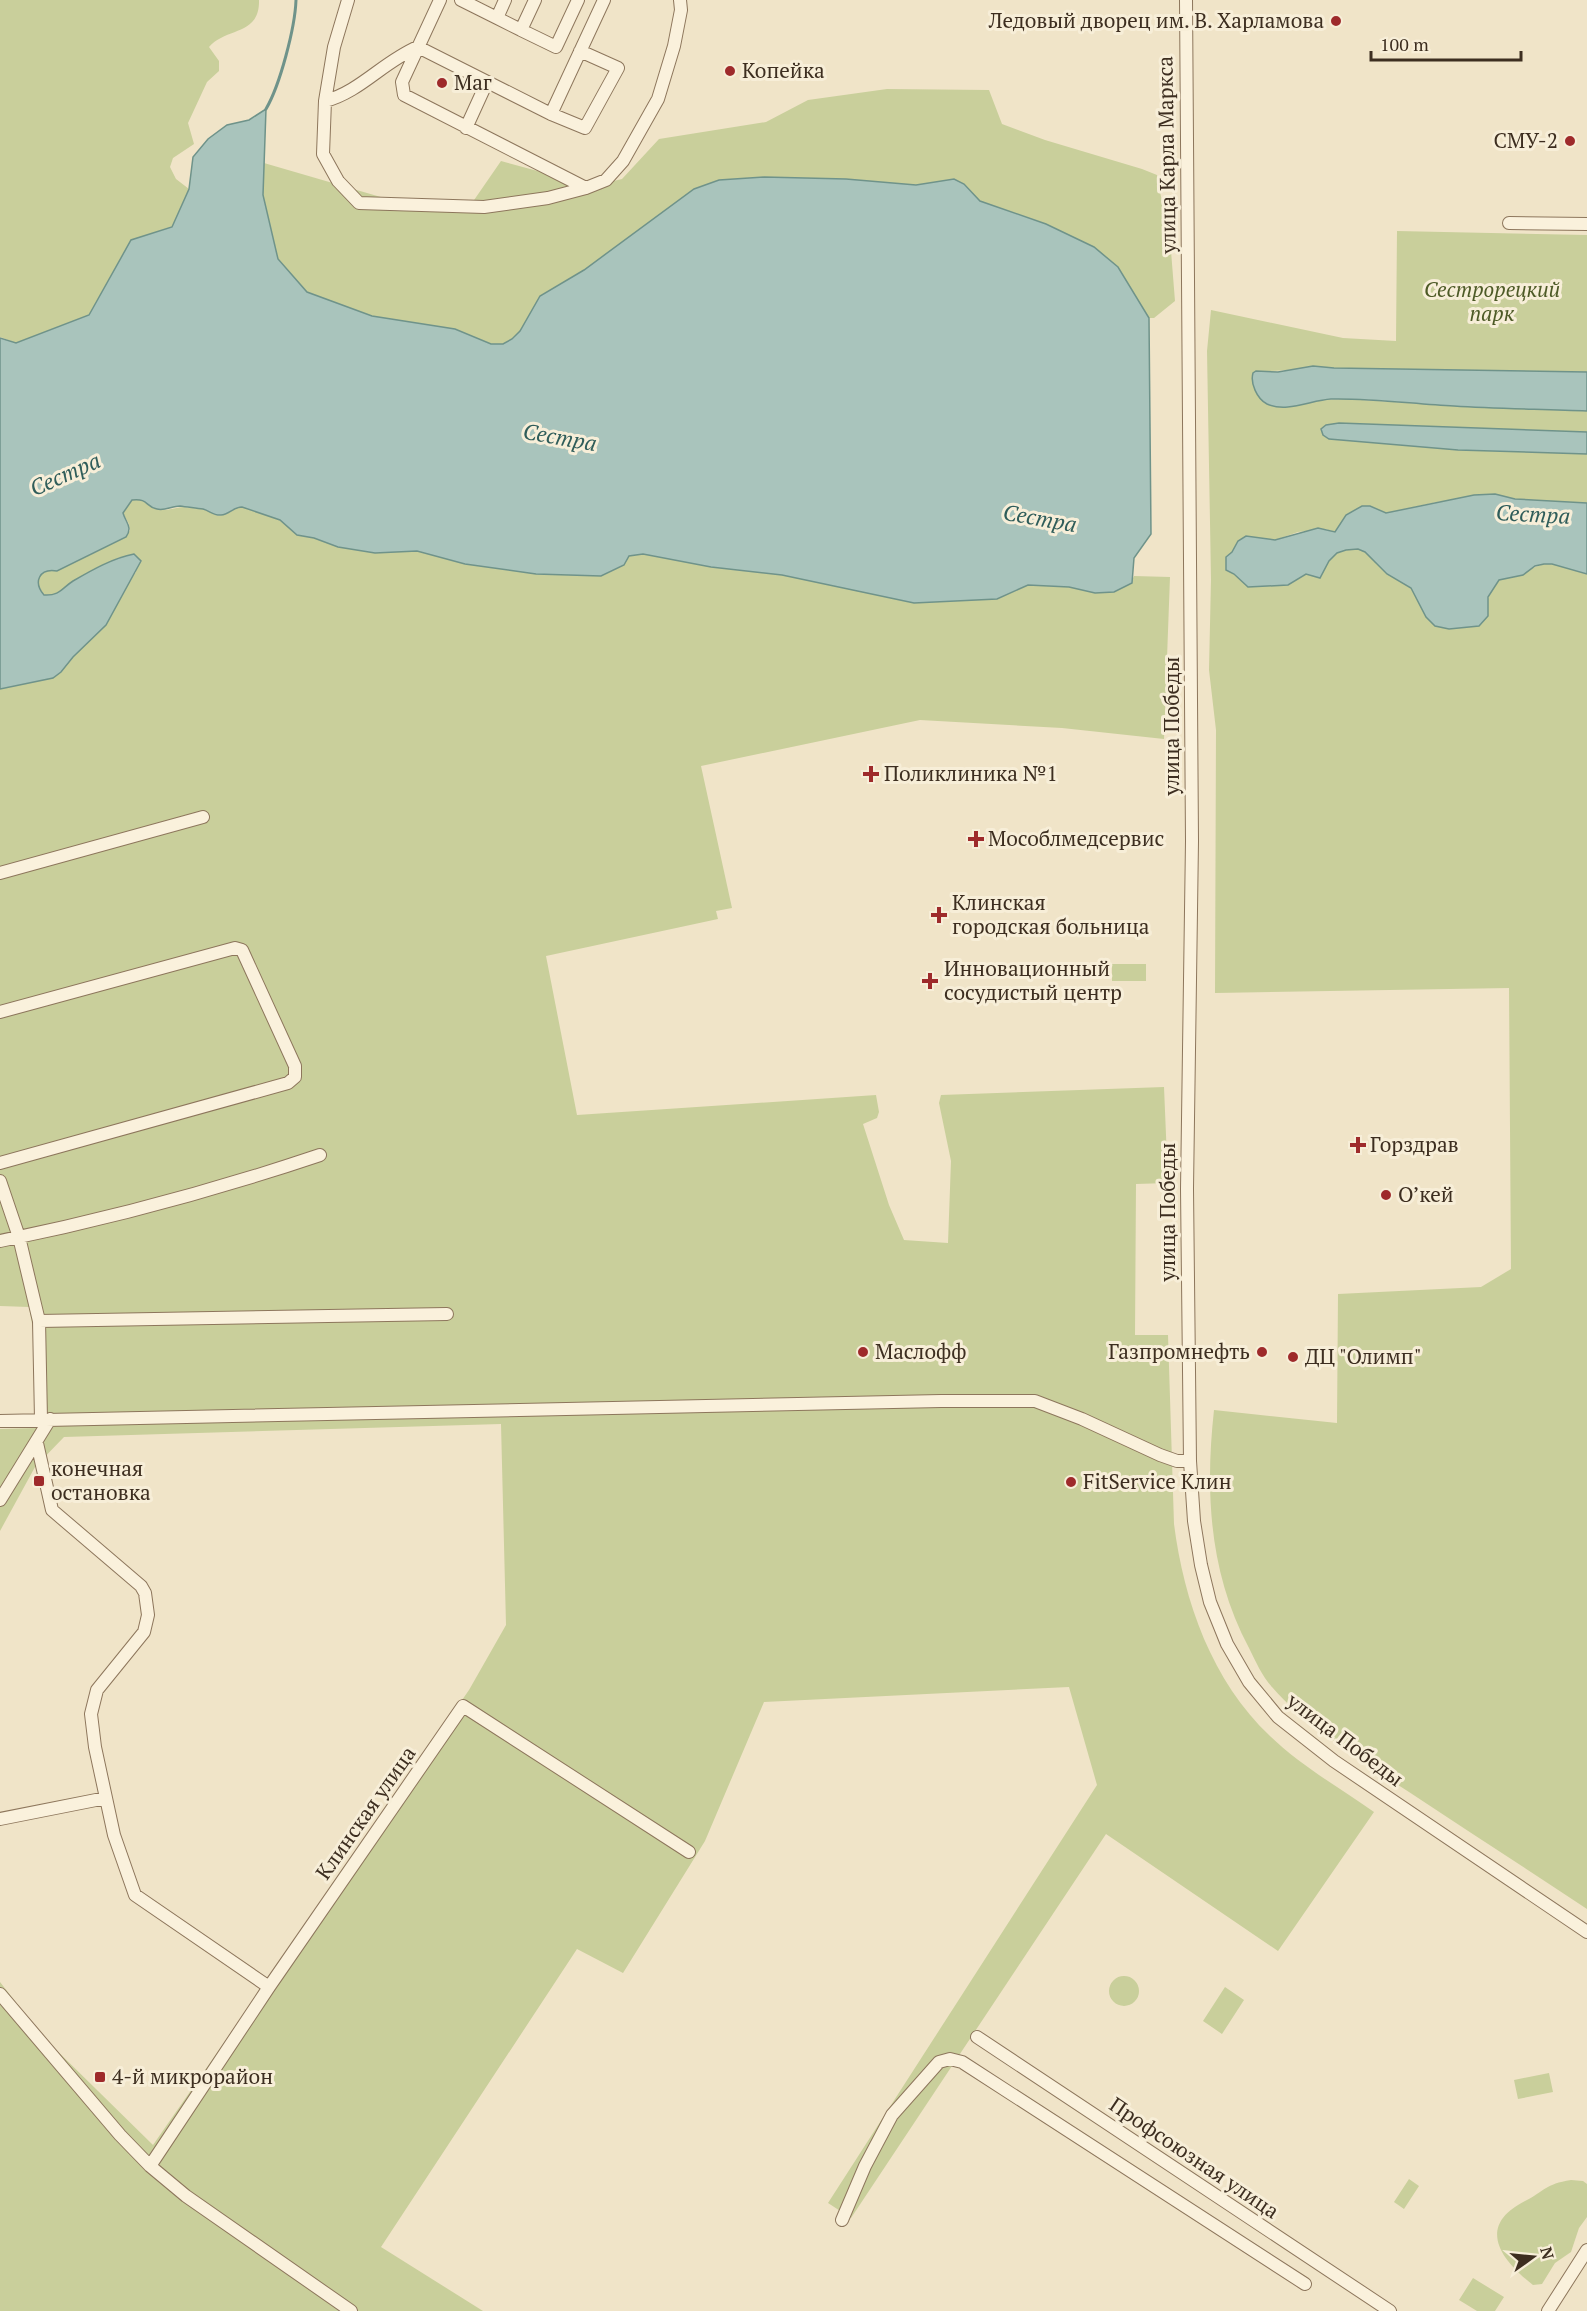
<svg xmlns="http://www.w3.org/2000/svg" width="1587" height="2311" viewBox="0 0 1587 2311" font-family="'PT Serif',serif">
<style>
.green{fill:#c9cf9b}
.water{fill:#a9c4bc;stroke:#6f938a;stroke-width:1.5}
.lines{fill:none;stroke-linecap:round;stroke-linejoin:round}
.stream{stroke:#6f938a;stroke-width:3}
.minor-casing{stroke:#8d765c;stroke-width:14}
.minor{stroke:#faf1dc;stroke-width:12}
.poi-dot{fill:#9e2a2b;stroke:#f7eed8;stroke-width:2}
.labels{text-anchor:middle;stroke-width:6;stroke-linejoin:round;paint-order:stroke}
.poi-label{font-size:21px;fill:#3d2e20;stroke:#f7eed8;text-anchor:start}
.street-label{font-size:21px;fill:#3d2e20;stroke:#f7eed8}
.park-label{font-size:21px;font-style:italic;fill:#4d5a26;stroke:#f7eed8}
.water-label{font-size:22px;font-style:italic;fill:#2f5d5a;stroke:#f7eed8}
</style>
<rect width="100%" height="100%" fill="#f0e4c8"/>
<path class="green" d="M0,0H259C260,36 226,27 209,47L219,61V71L207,82L188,123L194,144L173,158L170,167L176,179L189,189L172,227L131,240L89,315L16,343L0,337Z
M887,89L989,90L1002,124L1045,140L1142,169L1157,175L1171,251L1175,301L1154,318H1149L1118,267L1094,247L1046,224L980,201L964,184L954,179L916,185L846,179L764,177L719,180L694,189L584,270L540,296L520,331L512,339L503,344H491L455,329L372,316L307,292L278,259L263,195L264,163L391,200L472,203L501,161L593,186L622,179L659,139L766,122L808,100Z
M1397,231L1587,235V372L1333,368C1308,366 1285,372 1259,371L1285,407L1324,400L1347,399L1455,406L1587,411V432L1340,423L1326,425L1323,435L1329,439L1458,450L1587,454V503L1515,499L1495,494L1437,502L1386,513L1370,506H1362L1346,515L1335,532L1325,529L1298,532L1275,540L1238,541L1232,552L1226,557L1234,574L1248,587L1293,582L1306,574L1320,578L1329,560L1337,553L1346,550L1357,549L1365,552L1387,574L1411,588L1417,598L1449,629L1479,626L1491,590L1499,580L1544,564L1552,563L1587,574V1909C1528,1870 1468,1831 1409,1792C1365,1763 1305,1726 1272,1687C1262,1676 1256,1662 1249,1648C1209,1573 1205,1492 1214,1410L1337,1423L1338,1294L1481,1287L1511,1269L1509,988L1215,993L1216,730L1209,670L1211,579L1207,351L1211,310L1343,338L1396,341Z
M140,499L146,501L155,509L166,510L182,507L204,509L218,516L227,514L236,507H242L280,520L297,535L314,538L338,547L375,553L417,551L465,564L536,574L601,576L629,556L643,554L711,567L782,575L840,585L997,599L1028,585L1069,587L1095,593L1131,583L1134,576L1170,577L1164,739L1062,728L920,720L701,766L732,908L716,911L718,919L546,956L577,1115L876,1095L879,1112L877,1118L863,1124L889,1205L904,1240L948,1243L951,1161L939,1103L941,1095L1164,1087L1168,1183L1136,1184L1135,1335H1168L1174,1524C1184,1602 1212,1681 1270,1736C1301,1766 1340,1788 1374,1812L1278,1951L1106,1834L851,2218L828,2203L1097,1785L1069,1687L764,1702L705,1841L623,1973L577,1949L381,2247L483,2311H0V1982L43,2037L153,2145L469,1690L506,1625L501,1424L64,1437L35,1467L0,1531V1429L37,1428L49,1419L29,1307L0,1306V689L53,678L61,672L136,572L120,557L73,581L60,593L45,595C35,584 35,577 48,570L130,531L129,524L123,513L132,500Z
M1112,964H1146V981H1112Z
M1109 1991a15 15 0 1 1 30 0a15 15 0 1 1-30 0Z
M1225,1987L1244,2000L1222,2034L1203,2021Z
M1549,2073L1553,2092L1518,2099L1514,2080Z
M1409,2179L1419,2186L1404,2209L1394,2202Z
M1571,2180L1583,2181L1587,2184V2217L1579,2228L1571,2252L1555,2263L1542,2284L1533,2285C1500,2259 1476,2226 1525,2201C1545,2191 1545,2184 1571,2180Z
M1473,2278L1504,2297L1495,2311H1477L1459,2300Z"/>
<path class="water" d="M266,109L263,195L278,259L307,292L372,316L455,329L491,344H503L512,339L520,331L540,296L584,270L694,189L719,180L764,177L846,179L916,185L954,179L964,184L980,201L1046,224L1094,247L1118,267L1149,318L1151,534L1134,558L1132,583L1114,592L1095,593L1069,587L1028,585L997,599L914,603L782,575L711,567L643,554L629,556L624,565L601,576L536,574L465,564L417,551L375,553L338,547L314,538L297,535L280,520L242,507C233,507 229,515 221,515C214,516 210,511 203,509C196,508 187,507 180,506C172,506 165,511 157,509C145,507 149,498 132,500L123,513C126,523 133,527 126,537L57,571C39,568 33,582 44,595C60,596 62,588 73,581C92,570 113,558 134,554L141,561L106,625L73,657L61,672L53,678L0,689V338L16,343L89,315L131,240L172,227L189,189L193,157L208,139L227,125L249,120Z
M1313,366L1334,368L1587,372V411C1543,409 1498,409 1454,406C1413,404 1372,398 1331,399C1311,400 1287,413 1267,404C1257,399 1250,383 1253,373L1256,371L1278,372Z
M1339,423L1587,432V454L1458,450L1329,439L1323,435L1321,429L1326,425Z
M1495,494L1515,499L1587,503V574L1552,564H1544L1535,566L1523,575L1499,580L1488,597V616L1479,626L1449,629L1435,626L1426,617L1411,588L1387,574L1365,552L1358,549L1346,550L1337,553L1329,561L1320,578L1306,574L1288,585L1248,587L1234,574L1226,570V557L1232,552L1238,541L1246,536L1275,540L1318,528L1335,532L1346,515L1362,506H1370L1386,513L1474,495Z"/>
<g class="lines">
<path class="stream" d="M266,109C280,85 295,28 296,0"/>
<g class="minor-casing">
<path id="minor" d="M348,0L334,47L325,101L323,154L338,181L359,203L484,207L548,198L586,188L606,180L623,161L658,99L674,46L681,10L680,0
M440,0L402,82L404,95L586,188
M461,0L497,18L505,0
M535,0L521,30L556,47L578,0
M1186,0L1192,841L1187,1189L1190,1461L1194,1521L1201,1565L1210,1602L1227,1644L1249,1682L1278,1717L1334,1761L1587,1932
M497,18L521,30
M325,101C360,92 384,61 418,47L551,114L585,128L618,68L580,51
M551,114L604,0
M466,128L487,82
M1509,223L1587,224
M0,873L203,817
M0,1012L235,948L242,950L295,1066V1077L288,1083L0,1163
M0,1181L19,1237L39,1321L41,1419
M0,1241C108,1219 216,1190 320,1155
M39,1321L447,1314
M0,1421L941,1401H1035L1082,1419L1160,1455L1177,1461H1190
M37,1443L52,1510L141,1586L145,1593L148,1615L144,1632L97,1690L91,1714L95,1747L114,1835L135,1895L269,1987
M0,1500L50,1419
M0,1819L106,1798
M0,1994L120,2135L150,2166L186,2196L351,2311
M977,2037L1390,2311
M150,2166L269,1987L463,1706L689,1852
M842,2220L865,2166L892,2115L939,2062L950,2059L962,2062L1305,2284
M1548,2311L1587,2250"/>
</g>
<use href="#minor" class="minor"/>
</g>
<g class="poi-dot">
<circle cx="1336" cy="21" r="6"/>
<circle cx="730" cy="71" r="6"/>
<circle cx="442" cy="83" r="6"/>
<circle cx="1570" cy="141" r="6"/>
<path d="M868 765h6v6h6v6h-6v6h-6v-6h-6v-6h6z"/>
<path d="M973 830h6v6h6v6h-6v6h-6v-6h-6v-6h6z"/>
<path d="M936 906h6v6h6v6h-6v6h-6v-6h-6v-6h6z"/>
<path d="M927 972h6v6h6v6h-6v6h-6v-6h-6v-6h6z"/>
<path d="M1355 1136h6v6h6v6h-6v6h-6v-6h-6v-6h6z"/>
<circle cx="1386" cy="1195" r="6"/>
<circle cx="863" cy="1352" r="6"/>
<circle cx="1262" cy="1352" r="6"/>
<circle cx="1293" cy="1357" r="6"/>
<rect x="33" y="1475" width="12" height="12" rx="3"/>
<circle cx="1071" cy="1482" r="6"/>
<rect x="94" y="2071" width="12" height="12" rx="3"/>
</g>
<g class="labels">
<g class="poi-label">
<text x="1324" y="28" text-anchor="end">Ледовый дворец им. В. Харламова</text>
<text x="742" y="78">Копейка</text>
<text x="454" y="90">Маг</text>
<text x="1558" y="148" text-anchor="end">СМУ-2</text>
<text x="884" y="781">Поликлиника №1</text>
<text x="988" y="846">Мособлмедсервис</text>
<text x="952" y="910">Клинская<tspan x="952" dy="24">городская больница</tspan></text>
<text x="944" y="976">Инновационный<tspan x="944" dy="24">сосудистый центр</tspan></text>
<text x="1370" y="1152">Горздрав</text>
<text x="1398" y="1202">О’кей</text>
<text x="875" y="1359">Маслофф</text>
<text x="1250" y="1359" text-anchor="end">Газпромнефть</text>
<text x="1305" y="1364">ДЦ "Олимп"</text>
<text x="51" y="1476">конечная<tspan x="51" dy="24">остановка</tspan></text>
<text x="1083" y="1489">FitService Клин</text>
<text x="112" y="2084">4-й микрорайон</text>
</g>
<g class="street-label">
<text transform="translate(1167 155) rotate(-91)" y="7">улица Карла Маркса</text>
<text transform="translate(1172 726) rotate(-90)" y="7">улица Победы</text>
<text transform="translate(1168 1212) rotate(-90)" y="7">улица Победы</text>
<text transform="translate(1345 1740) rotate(37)" y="7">улица Победы</text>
<text transform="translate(366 1813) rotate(-55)" y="7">Клинская улица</text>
<text transform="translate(1194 2158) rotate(34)" y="7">Профсоюзная улица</text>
</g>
<g class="park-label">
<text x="1492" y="297">Сестрорецкий<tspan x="1492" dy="24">парк</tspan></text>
</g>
<g class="water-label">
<text transform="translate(560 437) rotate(10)" y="8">Сестра</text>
<text transform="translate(65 474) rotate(-24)" y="8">Сестра</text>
<text transform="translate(1533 514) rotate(3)" y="8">Сестра</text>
<text transform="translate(1040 518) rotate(10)" y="8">Сестра</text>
</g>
</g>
<g transform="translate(1533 2257) rotate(75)" stroke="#f7eed8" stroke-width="4.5" paint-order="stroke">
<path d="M0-4.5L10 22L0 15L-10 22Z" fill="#3d2e20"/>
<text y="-9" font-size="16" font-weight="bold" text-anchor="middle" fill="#3d2e20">N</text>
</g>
<path d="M1371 51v9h150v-9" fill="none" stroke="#3d2e20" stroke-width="3"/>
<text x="1380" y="51" font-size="18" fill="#3d2e20" stroke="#f7eed8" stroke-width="4.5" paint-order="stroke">100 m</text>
</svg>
